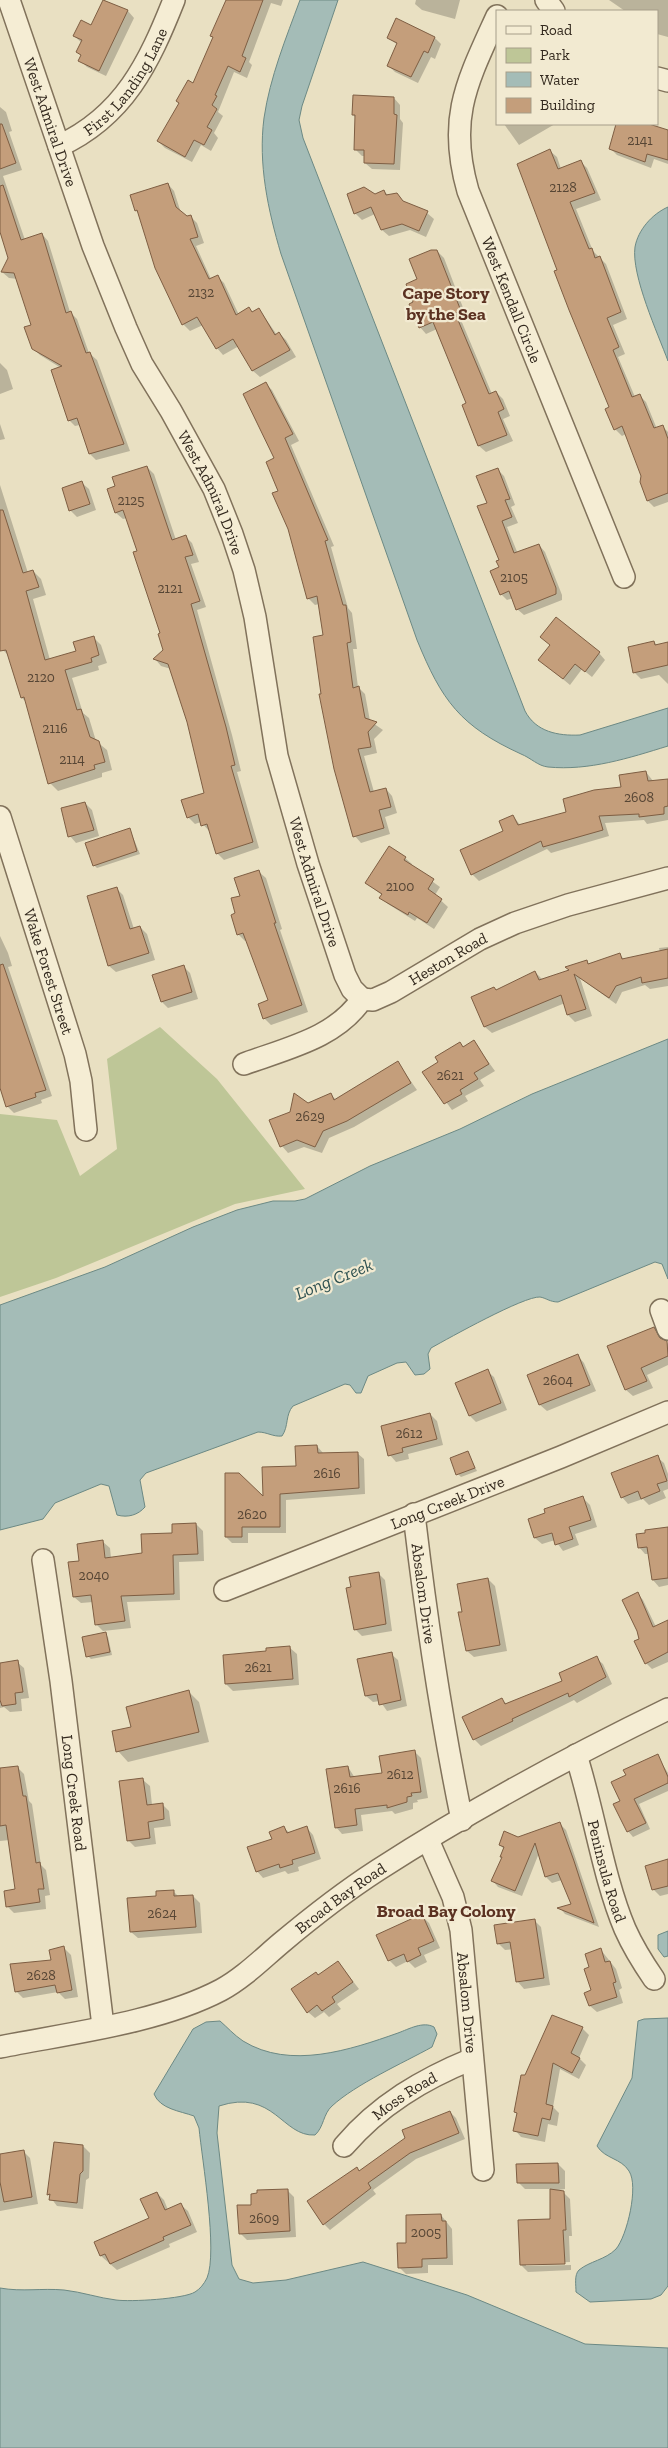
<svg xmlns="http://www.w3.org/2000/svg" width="668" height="2448" viewBox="0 0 668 2448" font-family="'Zilla Slab',serif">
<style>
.green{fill:#bec697}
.water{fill:#a4bcb7;stroke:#6c8984}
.shadow{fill:#0003}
.building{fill:#c49e7b;stroke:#7e5e43}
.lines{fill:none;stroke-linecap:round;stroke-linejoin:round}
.minor-casing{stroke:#81725b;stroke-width:24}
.minor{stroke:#f5edd4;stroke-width:21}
.labels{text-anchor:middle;stroke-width:4.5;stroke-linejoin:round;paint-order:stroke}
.number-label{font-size:14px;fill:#574635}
.street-label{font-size:16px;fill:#33291e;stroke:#f2ead1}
.neighbourhood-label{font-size:18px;font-weight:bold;fill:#5b3121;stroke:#f2ead1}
.water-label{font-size:18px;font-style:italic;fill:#2e5151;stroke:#f2ead1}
</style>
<rect width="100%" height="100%" fill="#e9e0c2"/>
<path class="green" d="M160,1027L217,1079L305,1189L235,1204L56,1278L0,1297V1114L57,1120L80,1176L117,1149L107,1059Z"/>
<path class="water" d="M300,0H338L302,106L299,120L303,138L525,711C536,732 558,736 580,735L668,708V746C629,758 589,771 548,767C538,766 531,758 521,754C460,726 442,701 417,640L281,254C268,210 258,164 264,118C270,77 286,38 300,0Z
M668,207V361C658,334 631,275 635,247C638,230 652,214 668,207Z
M668,1039V1279L662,1264L655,1262L558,1302C550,1302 546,1298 540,1297C524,1296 449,1338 431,1348L428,1354L430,1369L424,1374L415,1375L406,1362L397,1363L368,1376L361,1393H356L350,1385L345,1384L293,1406C285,1415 289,1426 282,1436C273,1437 267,1432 258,1432L146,1473L140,1480L145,1507C138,1515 128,1518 117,1515L109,1486L101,1484L55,1503L43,1519L0,1530V1305L105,1267L193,1227L237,1210L273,1201H295L305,1199L370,1166L460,1129L532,1094Z
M668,1931V1956L664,1957L658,1949V1935Z
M668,2018V2286L661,2295L651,2299L590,2302L576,2292C576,2285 574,2275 579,2270C590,2261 605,2260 616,2249C627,2236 639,2186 629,2171C621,2158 605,2159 597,2146L632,2078L638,2021L644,2019Z
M220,2021C227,2027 234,2035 243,2041C290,2070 350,2050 398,2033C409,2029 423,2021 434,2027L437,2034L432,2047C403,2063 356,2084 332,2106C323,2114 324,2127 315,2135C282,2137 274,2088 219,2106L217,2133L223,2186L232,2265L239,2279L253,2283L286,2280L363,2262L467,2295L585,2344L668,2348V2448H0V2288C22,2292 42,2288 64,2290C82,2292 99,2298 116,2300C130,2302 184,2299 195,2292C200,2289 204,2284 207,2278C218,2252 202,2159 199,2128L194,2116C180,2111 160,2109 154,2094L193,2029L206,2022Z"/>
<path class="shadow" d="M104,0L128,11L134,18L106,76L87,67L80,60L82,56L78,52L82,43L74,36L91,27Z
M227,0H283L281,6L271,3L249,62L252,65L247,78L234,72L218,112L223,116L214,133L218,138L211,151L201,145L192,162L165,148L158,141L194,84L214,38Z
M416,0H460L455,19L422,10L415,4Z
M609,0H668V37L657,34V11H625Z
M388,38H435L441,44L435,59L431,57L418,83L395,72L388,65L398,45Z
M394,98L400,105V119L403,123L400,170L372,169L365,163V156H362L355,149L356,118L353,115Z
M0,107L6,112L12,131L9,132L22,170L3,176L25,240L42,234L48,241L70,312L77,319L89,353L97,360L130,451L96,460L90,454L80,425L75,426L69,420L61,368L40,355L33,348V326L18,279L9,278L2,272L10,258L0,228Z
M504,124H555L519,145Z
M618,124H645L668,131V164L654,159L651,168L617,155L610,148Z
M550,151L557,157L561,169L580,161L587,168L601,200L576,209L593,251L606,264L627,319L613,325L625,354L618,357L635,397L639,395L646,402L657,429L663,427L668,432V502L654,507L648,501L642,475L626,434L622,436L615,429L611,408L558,271Z
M168,184L174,191L181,213L187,218L190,216L197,223L204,243L196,246L211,279L217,276L224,283L239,315L253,313L259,309L277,335L279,333L286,340L296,357L260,377L253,371L239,346L223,355L217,348L203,325L190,331L183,324L140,214L136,211Z
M384,191L389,196L397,194L405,203L427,213L434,219L426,237L410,230L389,236L382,230L375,214L362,220L355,213L375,195Z
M437,251L444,258L467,318L461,320L492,394L496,392L503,399L510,416L503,419L513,441L486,452L479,446L464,405L468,404L437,329L426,334L420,327L414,303L418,280Z
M0,363L7,370L13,389L0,394Z
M266,384L272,390L299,441L291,445L334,546L331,547L348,608L352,613L357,649H353L358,687L365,694L370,721L383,730L374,739L377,753L364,756L374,792L386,789L392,796L397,813L385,817L390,834L361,843L355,836L322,695L324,636L319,604L315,605L308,598L280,491Z
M0,424L5,439L0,440Z
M147,467L154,474L176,540L186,537L192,543L199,562L191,564L206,607L197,610L232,735L241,771L237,772L259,848L224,860L217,853L210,832L201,822L195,824L188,817L206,793L188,722L171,669L161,666L155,659L164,650L162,634L138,552L127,518L123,519L116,513L109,489Z
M497,469L504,476L515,505L511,507L518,523L507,527L518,554L539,545L545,552L562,595V600L524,615L517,609L513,598L507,600L501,594V560L488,504Z
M82,483L89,489L96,510L77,517L70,510Z
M0,485L28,573L33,571L41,579L46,595L33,599L50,660L77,652L93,637L101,645L107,663L98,666L99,670L72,678L83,713L89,718L96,741L107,750L112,770L102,773V777L58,791L50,783L27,703L22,698L10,657L3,650L0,640Z
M654,642L657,645L668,643V684L659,675L641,679L634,672Z
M599,653L605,660L592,677L582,669L570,685L540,660Z
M646,772L653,781L668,780V820L647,824L644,820L605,823L609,836L551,853L547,849L479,881L472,874L505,832L513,816L521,826L568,813L622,788Z
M85,803L92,810L99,836L76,843L70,836Z
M130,830L140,854L97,868L94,865Z
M405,858L412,864L411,866L440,887L435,895L448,907L434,929L417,918L415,921L388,904L381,898L382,895L366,883Z
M259,872L266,878L282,929L280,930L308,1012L271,1025L264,1018L270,1001L247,940L245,941L238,934L241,896Z
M116,888L123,895L134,929L140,927L147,934L155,960L116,972L109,966L89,896Z
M0,936L8,953L12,966L8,967L52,1096L41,1100L42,1103L14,1113L7,1106L0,1084Z
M668,947V986L650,989L645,985L622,992L616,1004L580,978L592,1016L575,1022L568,1015L565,1003L492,1033L485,1027L473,997L497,991L535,972L542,979L571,971L586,961L589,964L620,955L624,959L660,952L659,948Z
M183,966L190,973L198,999L168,1008L162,1002Z
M474,1042L495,1071L480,1080L484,1086L465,1096L468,1101L452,1110L424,1072Z
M398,1063L417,1090L354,1127L329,1138L322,1153L304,1147L288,1153L282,1146L271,1121L331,1094L336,1100Z
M654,1328L668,1344V1365L647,1375L653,1388L633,1396L626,1390Z
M578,1356L584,1363L596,1391L547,1411L540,1405Z
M487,1371L494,1377L507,1410L476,1422L470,1416Z
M430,1414L437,1421L443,1445L408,1454L409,1459L396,1462L390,1455Z
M317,1446L323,1453H357L364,1459L365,1494L286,1500V1533H248V1543H232L226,1537Z
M468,1453L477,1471L461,1477L458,1474Z
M657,1457L664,1463L668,1474V1489L663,1491L666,1498L649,1505L643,1499L628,1504L622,1497Z
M583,1498L590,1505L597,1527L575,1534L579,1545L563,1551L555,1540L542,1544L535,1538L529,1520Z
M196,1524L203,1531L204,1561L179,1562L180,1600L127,1602L131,1628L103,1631L96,1624L93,1602L81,1603L74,1597L80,1562L103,1542L110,1548L111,1558L144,1554L173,1534Z
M668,1528V1585L659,1587L653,1580L649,1554H645L639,1547Z
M378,1573L385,1580L392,1631L362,1636L355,1629Z
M488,1579L495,1586L507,1651L474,1657L467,1651L464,1613Z
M638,1594L643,1600L656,1627L668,1621V1662L652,1669L646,1663L641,1639Z
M105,1634L108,1637L112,1655L91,1659L88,1656Z
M290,1648L297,1654L299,1685L233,1691L226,1684L268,1652Z
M391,1654L398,1660L407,1706L387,1711L380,1701L373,1702L366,1696Z
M596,1658L603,1664L612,1684L577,1703L574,1700L481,1746L474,1739L502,1700L507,1704L564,1682Z
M17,1662L24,1668L29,1698L21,1699L22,1711L10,1712L4,1707L0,1708V1664Z
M189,1692L199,1702L209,1742L128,1762L118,1751L132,1728Z
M414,1751L421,1758L428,1798L417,1800L418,1802L413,1803V1809L395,1814L392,1811L361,1815L363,1831L342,1834L336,1827L348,1767L355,1778L383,1774Z
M657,1756L668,1773V1791L639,1804L650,1829L633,1837L628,1831L621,1802L627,1776Z
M17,1767L24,1774L29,1801L32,1804L41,1865L46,1870L50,1895L45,1896L46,1909L14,1913L7,1906L16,1890L10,1840L0,1841V1769Z
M143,1780L150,1786L152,1805L162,1804L169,1811L171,1826L154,1828L156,1844L135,1847L128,1840Z
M560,1824L566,1830L599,1927L565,1914L560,1908L573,1904L562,1880L552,1883L546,1877L539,1853L522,1896L498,1887L492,1880L503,1858L504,1849L500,1845Z
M284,1828L290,1833L307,1828L313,1835L321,1859L298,1867L299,1871L288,1874L285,1871L263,1878L257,1871L273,1839Z
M646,1867H668V1894L660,1896L654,1890Z
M173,1891L179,1897L193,1896L200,1903L202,1933L138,1938L131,1932L158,1897Z
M422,1916L429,1923L440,1948L424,1955L427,1962L415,1968L408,1961L396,1967L389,1960Z
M534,1920L541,1927L550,1985L524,1989L518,1982L513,1949L505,1950L498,1943Z
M64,1948L71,1955L78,1997L65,1999L58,1992L23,1998L16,1991Z
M601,1950L616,1969L622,1988L619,1990L623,2003L597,2012L590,2006L592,1991L591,1968Z
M338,1962L359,1989L337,2004L341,2009L329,2017L324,2012L315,2018L308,2012L318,1976Z
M582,2028L589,2035L579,2058L586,2065L579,2079L560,2069L553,2107L559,2113L557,2126L548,2124L545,2142L521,2137L515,2130L518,2114L515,2112L525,2077Z
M450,2112L456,2118L465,2139L416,2159L373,2190L376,2194L330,2230L324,2224L360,2172Z
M83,2146L90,2153L89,2178L86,2180L83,2209L57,2206L48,2194Z
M23,2151L30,2158L38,2204L0,2211V2155Z
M558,2164L565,2171V2189L552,2191L563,2192L570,2199L572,2236H569L570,2262L526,2264V2266L571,2265V2270L528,2272L521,2265L551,2220V2189H525L518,2182Z
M287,2190L294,2197L296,2237L247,2240L240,2233L252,2206Z
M157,2193L164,2200L168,2210L181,2205L188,2211L197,2232L169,2244L170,2247L117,2270L101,2256L96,2242L150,2218Z
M441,2215L452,2229L453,2265H428V2273L406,2274L399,2267L408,2244Z"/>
<path class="building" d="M103,0L128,10L99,71L78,61L81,55L76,52L82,40L73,36L81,20L91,25Z
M226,0H263L242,56L246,58L240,72L228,66L215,95L217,96L212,105L217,109L207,127L212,130L204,145L194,140L185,157L157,141L179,103L176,101L188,80L193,83L213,37L210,36Z
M396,18L435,37L428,53L424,51L411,77L387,66L397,43L387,38Z
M353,95L394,97V114L397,115L394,164L364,163V150H354L355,115H352Z
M0,124H2L16,163L0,169Z
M616,124H649L668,130V160L647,154L645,162L609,149Z
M550,149L558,169L581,160L595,193L570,202L589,249L592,248L595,258L600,256L621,312L607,318L619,347L613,350L632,397L640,394L654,428L663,425L668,439V493L647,501L640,482L641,476L622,426L614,430L605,409L609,407L569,310L554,271L557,270L517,164Z
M168,183L176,207L187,216L191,215L198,237L190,239L209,279L218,275L236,315L249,307L252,312L259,308L275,335L279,332L290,350L252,371L233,339L216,349L197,317L182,325L155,268L137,210L135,211L130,195Z
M3,185L21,240L42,233L66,313L71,311L86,353L90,352L124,444L89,454L77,418L68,421L51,370L62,366L32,349L24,327L31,325L14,273L1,272L8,258L0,232V186Z
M364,187L375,194L384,190L386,195L397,193L403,201L428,211L419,231L402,224L381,230L371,207L354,214L347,194Z
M431,250H437L461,311L455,313L489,394L496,391L504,409L498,412L507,435L478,446L462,405L466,403L433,322L419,328L409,304L413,302L406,284L417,279L409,259Z
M266,382L293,434L285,438L328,540L325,541L343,605H346L351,642L347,643L353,688L359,686L365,718L377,722L368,732L371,747L358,749L370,792L386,788L391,807L379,810L384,828L353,837L334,769L319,694H321L313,637L323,635L317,596L307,599L288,529L272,493L278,491L266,462L274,458L243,394Z
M147,466L172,540L186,535L193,555L185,557L200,601L191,604L226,727L235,765L231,766L253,842L216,854L207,824L201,826L198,814L187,818L181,800L204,793L187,722L168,664L153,659L163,650L158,634L160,633L133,552L137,551L123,510L115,513L107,489L115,486L112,477Z
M498,468L510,499L505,500L512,517L502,521L514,553L539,544L556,588V594L516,610L509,591L500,595L490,571L499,567L496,561L499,560L477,506L487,503L476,476Z
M82,481L90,504L69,511L62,488Z
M0,510H3L23,573L33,570L39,587L26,591L45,660L76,651L73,642L94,636L99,655L91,658L92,662L65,670L77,710L81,709L90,737L99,741L105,762L94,765L95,769L48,784L24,697L21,698L6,650L0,651Z
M556,617L600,652L585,672L575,664L563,679L538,660L550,645L540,637Z
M654,641L655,645L668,642V665L633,673L628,647Z
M646,771L648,781L668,779V806L664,807V814L639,817V814L599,816L603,830L543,847L541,841L471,875L460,850L503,831L499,821L513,815L518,825L566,812L563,799L594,790L621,787L619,775Z
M85,802L94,830L68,837L61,808Z
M130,828L137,851L93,866L85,843Z
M389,846L406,857L404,860L434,879L428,889L442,899L427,923L409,912L408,915L379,898L382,894L365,883Z
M259,870L276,923H274L302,1005L263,1019L258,1004L268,1000L243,933L237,935L231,915L235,913L231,898L240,896L234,878Z
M117,887L130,929L140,926L149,953L108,966L87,896Z
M668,949V978L642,983L641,977L616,986L609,998L574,974L586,1009L567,1015L561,995L484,1027L471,997L494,987L496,990L535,971L539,980L569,970L565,967L587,960L588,964L620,953L622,959Z
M3,964L46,1090L35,1093L36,1097L6,1107L0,1088V965Z
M184,965L192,992L161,1002L152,975Z
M474,1040L489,1064L474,1073L478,1079L460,1090L462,1094L444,1104L422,1072L438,1062L435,1057L460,1042L463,1047Z
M398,1061L411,1083L347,1121L323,1131L315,1147L297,1140L280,1147L269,1120L290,1112L294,1093L308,1103L331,1093L334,1100Z
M654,1327L660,1338L667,1341L668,1356L641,1368L647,1381L625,1390L607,1346Z
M578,1354L590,1385L539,1405L527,1375Z
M488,1369L501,1403L469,1416L455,1383Z
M430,1413L437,1439L402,1448L403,1452L388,1456L381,1426Z
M317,1445L318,1453L358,1452L359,1488L280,1494V1527H242V1537H225V1473H239L263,1496L262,1467L296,1466L295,1446Z
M468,1451L475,1468L456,1475L450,1458Z
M658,1455L667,1481L657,1484L660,1491L641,1499L638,1491L621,1498L611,1473Z
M583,1496L591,1520L569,1527L573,1539L555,1545L552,1533L534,1538L528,1519L545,1513L544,1509Z
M196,1523L198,1554L173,1555L174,1594L121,1596L125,1621L95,1625L91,1595L73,1597L68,1562L79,1561L77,1544L103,1540L105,1558L142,1553L141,1534L172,1533V1524Z
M668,1527V1578L652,1580L647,1547L638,1548L636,1534L645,1533V1530Z
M379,1572L386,1624L354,1630L346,1588L351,1587L349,1577Z
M488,1578L500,1645L466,1651L458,1612H462L457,1584Z
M638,1592L653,1627L668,1620V1652L645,1664L634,1641L639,1639L637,1631L622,1600Z
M106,1632L110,1652L86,1657L82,1637Z
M290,1646L293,1679L225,1684L223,1655L266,1651V1648Z
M392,1652L401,1700L379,1705L377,1694L365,1696L357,1659Z
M597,1656L606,1677L569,1697L568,1693L512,1719L513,1721L473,1740L462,1717L502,1698L505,1704L562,1681L559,1673Z
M18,1660L23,1692L15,1693L16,1704L2,1706L0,1700V1663Z
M189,1690L199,1732L116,1752L112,1731L131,1727L126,1707Z
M415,1750L421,1792L411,1793L412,1796L407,1797V1802L387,1808V1805L355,1809L357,1825L335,1828L326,1769L348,1766L350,1777L382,1773L379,1756Z
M658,1754L668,1777V1783L634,1799L646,1823L627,1832L613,1804L620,1801L611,1782L626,1775L623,1770Z
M18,1766L23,1796H26L36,1863L40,1862L44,1889H38L40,1902L6,1907L4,1891L15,1889L6,1825L0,1826V1768Z
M143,1778L147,1805L163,1803L164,1819L148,1822L150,1838L127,1841L119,1781Z
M560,1822L574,1861L594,1923L557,1908L571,1904L558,1873L545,1877L535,1843L515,1891L491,1881L502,1857H500L504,1847L499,1845L504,1831L518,1837Z
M284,1826L287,1833L307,1826L315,1853L292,1860L293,1864L280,1868L279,1864L256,1872L247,1847L272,1839L269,1832Z
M668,1859V1886L652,1890L645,1866Z
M174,1890V1896L193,1895L196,1927L130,1932L127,1898L156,1896V1891Z
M422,1914L434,1941L418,1948L421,1955L407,1962L404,1954L388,1961L376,1935Z
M535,1919L544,1978L516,1982L510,1942L497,1944L494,1925Z
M64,1946L72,1990L57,1993L55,1985L15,1992L10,1964L51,1960L49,1950Z
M601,1948L605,1962L610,1961L616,1982L613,1983L617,1997L589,2006L584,1993L591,1990L584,1969L589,1967L585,1954Z
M338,1961L353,1982L332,1997L335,2002L322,2011L317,2005L307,2013L291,1989L316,1972L318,1975Z
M552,2015L583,2027L571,2053L580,2058L572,2073L553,2063L546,2104L553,2106L550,2120L542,2118L538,2136L513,2131L517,2113L514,2112L521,2075H525Z
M450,2111L459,2133L410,2153L368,2183L371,2188L323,2225L307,2201L357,2167L359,2171L405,2138L402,2130Z
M54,2142L83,2145V2171L80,2174L77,2203L49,2200L50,2194L47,2195Z
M24,2150L32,2197L4,2202L0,2182V2154Z
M558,2163L559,2183H517L516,2164Z
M288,2189L290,2231L239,2234L237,2205H251V2194L257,2193V2190Z
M550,2189L564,2191L566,2230H563L565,2264L520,2265L518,2220L550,2219Z
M157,2192L165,2210L181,2203L191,2225L163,2237L164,2240L110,2264L105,2254L100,2256L94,2242L149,2218L140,2199Z
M441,2214L442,2221H446L447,2258L422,2259V2267L398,2268L397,2243H406V2215Z"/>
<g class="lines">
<g class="minor-casing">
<g id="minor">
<path id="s1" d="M9,0L93,246L126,328L142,364L171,411L214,489L232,534L244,570L255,617L277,756L308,864L345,975L352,989L362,999"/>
<path d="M546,0L554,11"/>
<path id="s2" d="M497,16C467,82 447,118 468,191L624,577"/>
<path d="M657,78L668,81"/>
<path id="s3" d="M59,146C124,116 149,63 174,0"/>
<path id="s4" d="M0,817L75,1054L81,1081L86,1130"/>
<path id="s5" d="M244,1064C287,1048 336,1038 362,999L373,1000L391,992L480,939L515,923L568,905L668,878"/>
<path d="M661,1310L668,1329"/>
<path id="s6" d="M414,1514C426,1617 441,1718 462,1820"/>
<path id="s7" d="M43,1560L61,1681L103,2026"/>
<path id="s8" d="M225,1590L561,1457L668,1412"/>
<path id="s9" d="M576,1755C594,1811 603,1877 625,1929C633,1947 643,1963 654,1979"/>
<path id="s10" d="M428,1840L453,1897L461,1930L483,2170"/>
<path id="s11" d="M0,2047C70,2033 158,2023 221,1990C243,1978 261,1960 281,1943C312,1917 344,1892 378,1870C471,1810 569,1757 668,1709"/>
<path id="s12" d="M344,2146C379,2105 423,2079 472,2059"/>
</g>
</g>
<use href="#minor" class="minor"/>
</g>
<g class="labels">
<g class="number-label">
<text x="640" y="145">2141</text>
<text x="563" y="192">2128</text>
<text x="201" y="297">2132</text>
<text x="131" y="505">2125</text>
<text x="514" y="582">2105</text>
<text x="170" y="593">2121</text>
<text x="41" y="682">2120</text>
<text x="55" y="733">2116</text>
<text x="72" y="764">2114</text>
<text x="639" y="802">2608</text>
<text x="400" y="891">2100</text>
<text x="450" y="1080">2621</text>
<text x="310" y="1121">2629</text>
<text x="558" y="1385">2604</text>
<text x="409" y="1438">2612</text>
<text x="327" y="1478">2616</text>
<text x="252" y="1519">2620</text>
<text x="94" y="1580">2040</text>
<text x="258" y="1672">2621</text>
<text x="400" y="1779">2612</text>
<text x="347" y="1793">2616</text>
<text x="162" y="1918">2624</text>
<text x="41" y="1980">2628</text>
<text x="264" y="2223">2609</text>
<text x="426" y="2237">2005</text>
</g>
<g class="street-label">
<text dy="6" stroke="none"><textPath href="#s3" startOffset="95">First Landing Lane</textPath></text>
<text dy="6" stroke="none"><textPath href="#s1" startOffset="129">West Admiral Drive</textPath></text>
<text dy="6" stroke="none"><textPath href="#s2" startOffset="300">West Kendall Circle</textPath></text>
<text dy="6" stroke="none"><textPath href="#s1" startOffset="534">West Admiral Drive</textPath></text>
<text dy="6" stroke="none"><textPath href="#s1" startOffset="939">West Admiral Drive</textPath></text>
<text dy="6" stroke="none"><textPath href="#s5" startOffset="234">Heston Road</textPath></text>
<text dy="6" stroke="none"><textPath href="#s4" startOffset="162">Wake Forest Street</textPath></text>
<text dy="6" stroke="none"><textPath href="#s8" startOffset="239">Long Creek Drive</textPath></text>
<text dy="6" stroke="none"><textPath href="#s6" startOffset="80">Absalom Drive</textPath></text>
<text dy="6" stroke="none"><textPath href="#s7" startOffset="235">Long Creek Road</textPath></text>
<text dy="6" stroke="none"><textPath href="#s9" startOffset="120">Peninsula Road</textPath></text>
<text dy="6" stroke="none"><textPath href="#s11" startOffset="380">Broad Bay Road</textPath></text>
<text dy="6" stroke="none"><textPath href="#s10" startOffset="169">Absalom Drive</textPath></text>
<text dy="6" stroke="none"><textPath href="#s12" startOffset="79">Moss Road</textPath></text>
</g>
<g class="neighbourhood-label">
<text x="446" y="299">Cape Story<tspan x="446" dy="21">by the Sea</tspan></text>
<text x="446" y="1917">Broad Bay Colony</text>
</g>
<g class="water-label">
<text transform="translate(334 1279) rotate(-22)" y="6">Long Creek</text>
</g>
</g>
<rect x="496" y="10" width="162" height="115" fill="#f2ead1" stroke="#a69d89"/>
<rect x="506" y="26" width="25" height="8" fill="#f5edd4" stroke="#a69d89"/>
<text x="540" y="35" font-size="15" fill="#33291e">Road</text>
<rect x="506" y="48" width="25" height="15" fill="#bec697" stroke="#a69d89"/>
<text x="540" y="60" font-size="15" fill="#33291e">Park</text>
<rect x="506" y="72" width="25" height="15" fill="#a4bcb7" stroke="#a69d89"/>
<text x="540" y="85" font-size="15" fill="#33291e">Water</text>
<rect x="506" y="98" width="25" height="15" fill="#c49e7b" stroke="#a69d89"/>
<text x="540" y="110" font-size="15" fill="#33291e">Building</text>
</svg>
